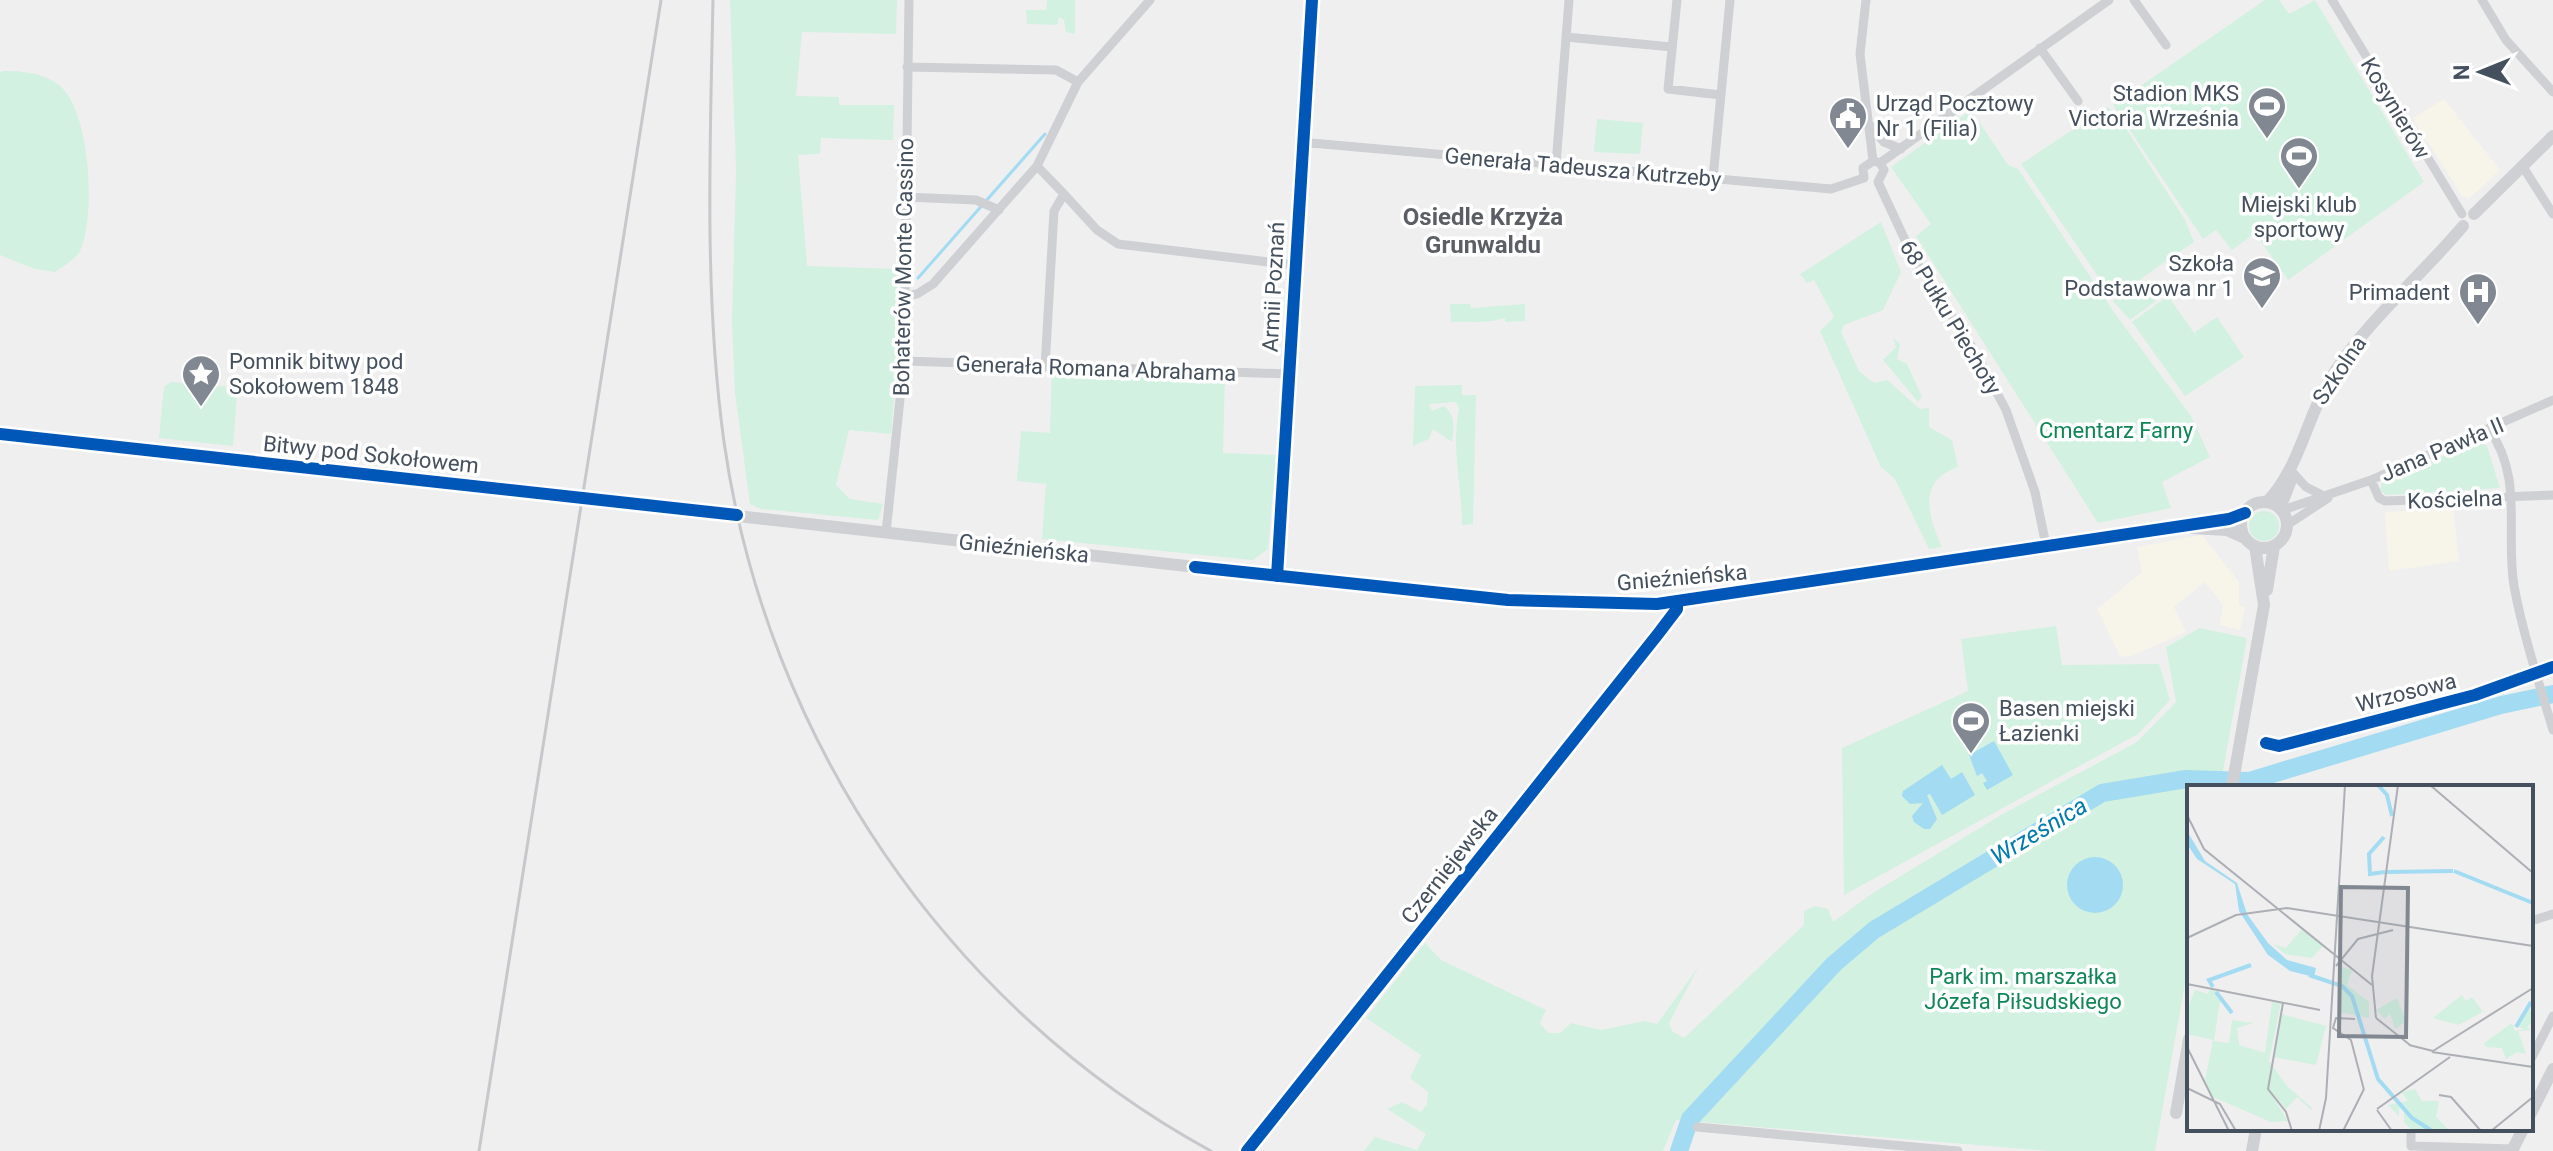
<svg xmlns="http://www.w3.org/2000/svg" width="2553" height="1151" viewBox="0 0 2553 1151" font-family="Roboto,sans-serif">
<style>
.commercial{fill:#f7f4ea}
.green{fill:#d2f1e1}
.water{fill:#a3dbf2}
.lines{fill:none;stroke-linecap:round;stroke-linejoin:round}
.stream{stroke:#a3dbf2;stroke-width:3}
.river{stroke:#a3dbf2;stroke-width:18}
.minor{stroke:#ced0d4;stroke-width:9}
.tertiary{stroke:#ced0d4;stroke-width:12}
.rail{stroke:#c6c8cb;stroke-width:3}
.cycleway-casing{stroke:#fff;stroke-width:17}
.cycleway{stroke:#0057b8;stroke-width:12}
.labels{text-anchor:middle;stroke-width:7;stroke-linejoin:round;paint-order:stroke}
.poi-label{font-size:22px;fill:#45505e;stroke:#fff;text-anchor:end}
.street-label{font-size:22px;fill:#45505e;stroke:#fff}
.park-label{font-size:22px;fill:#0f8655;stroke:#fff}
.neighbourhood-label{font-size:24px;font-weight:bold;fill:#5b5e64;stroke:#fff}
.water-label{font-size:24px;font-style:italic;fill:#017aae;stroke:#fff}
.inset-river{fill:none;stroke:#a3dbf2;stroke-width:4}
.inset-road{fill:none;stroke:#acafb5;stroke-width:2}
.view{fill:#818891;fill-opacity:0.15;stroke:#818891;stroke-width:4}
.inset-edge{fill:none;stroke:#45505e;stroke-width:4}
</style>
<rect width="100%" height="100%" fill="#f0efef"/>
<path class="commercial" d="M2444,99L2500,170L2469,199L2461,195L2413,118Z
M2453,508L2459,561L2389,571L2385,512Z
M2202,535L2239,582V605L2245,607L2240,630L2220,625L2223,605L2205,582L2174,607L2186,632L2129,657L2120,656L2097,609L2142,572L2137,547Z"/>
<path class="green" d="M730,0H897L896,34L802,32L796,96L839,97V105H894L893,140L821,138L820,154L798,155L807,266L899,269L897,365L891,434L849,430L836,485L850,499L883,504L878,520L761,509L750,504L735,393L732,321L736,170Z
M1047,0H1075V34L1066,32L1064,20L1059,17L1057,25L1027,24L1026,10H1046Z
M2265,0H2279L2289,14L2315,0L2424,182L2288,280L2255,233L2232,250L2216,230L2203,239L2113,105Z
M3,71C22,71 39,72 56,83C91,104 97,220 79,253C74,260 62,267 55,272L35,269L0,255V73Z
M2107,107L2116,113L2185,220L2194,242L2113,298L2021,164Z
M1971,110L2008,165L2018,169L2116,315L2191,416L2210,457L2162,482L2171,508L2098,523L1916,236L1931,224L1891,167Z
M1597,119L1643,123L1640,154L1594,152Z
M1881,222L1901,272L1883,310L1844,325L1841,332L1859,371L1874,383L1887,380L1920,409L1929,408V427L1952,440L1958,467C1917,481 1928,516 1942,547L1929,549L1895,479L1881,467L1820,331L1834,317L1814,280L1807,283L1800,274Z
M2142,280L2156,301L2130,320L2113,301Z
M2168,296L2197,337L2195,332L2217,317L2244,357L2185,396L2132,322Z
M1450,304H1470L1471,308L1525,304V321L1505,322V318C1487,324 1468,321 1451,322Z
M1893,338L1900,344L1897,359L1907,364L1922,397L1918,402L1883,360L1896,347Z
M1052,369L1225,375L1223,453L1276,455L1268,549L1253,560L1042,539L1046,484L1017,481L1021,431L1050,433Z
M171,382L229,387L237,396L233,446L159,438L164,387Z
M1462,385V395H1476L1473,524L1462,525C1462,485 1451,449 1459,409L1456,402L1429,404L1432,411L1444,406C1456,416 1454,427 1452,442L1433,429L1429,439L1413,446L1415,386Z
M2479,442L2487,446L2500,488L2386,495L2380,490L2383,480Z
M2249 526a15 15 0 1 1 30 0a15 15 0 1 1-30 0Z
M2056,626L2062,665L2159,664L2170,700L2138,734L1844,895L1842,748L1968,691L1961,639Z
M2200,628L2247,638L2220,787H2189V961L2155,1151H2049L1676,1120L1663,1151H1364L1375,1137L1417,1150L1426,1134L1387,1109L1402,1102L1421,1112L1427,1104L1428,1092L1410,1078L1421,1055L1366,1018L1425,943L1441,960L1546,1010L1540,1023L1548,1033H1560L1571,1023L1601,1030L1645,1021L1657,1024L1699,966L1669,1023L1672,1031L1684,1038L1804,925V911L1815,906L1828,909L1833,922L1873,893L2001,815L2137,742L2176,702L2166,647Z"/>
<path class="water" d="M1994,741L2013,775L1987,790L1983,783L1987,781L1982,773L1977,776L1969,755Z
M1942,765L1951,779L1962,772L1975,795L1942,815L1930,794L1927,795L1937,819L1930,829H1924L1914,822L1912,816L1923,803L1910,804L1902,796L1903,791Z
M2067 885a28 28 0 1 1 56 0a28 28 0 1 1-56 0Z"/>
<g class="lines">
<path class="stream" d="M918,278L1045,134"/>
<path class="river" d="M1679,1151L1690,1119L1834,964L1874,930L2102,793L2186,779L2249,781L2501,705L2553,694"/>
<path class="minor" d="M1677,0L1668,89L1721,95
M1866,0L1860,54L1873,161
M2134,0L2166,45
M2332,0L2462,214
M2482,0L2506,40L2553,92
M1566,37L1672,47
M2040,48L2078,101
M907,67L1056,70L1078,82L1150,0
M1868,123L1884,142L1901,149
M1300,142L1831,189L1864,178
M1874,161L1880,163L1884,170L1878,182
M1880,163L2109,0
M1556,164L1569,0
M2523,167L2553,214
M1713,178L1730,0
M1864,178L1863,168L1873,161
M1878,182L1912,255L1974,350L2006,410L2035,492L2046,545
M1064,194L1097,230L1118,244L1294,265
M905,197L976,200L999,210
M905,296L917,294L933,284L1037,166
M904,361L1289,374
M1045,367L1054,211L1064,194L1037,166L1078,82
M2489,429C2524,479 2505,530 2514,586C2523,634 2539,683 2553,730
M2294,474L2306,487L2324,496
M2371,480L2379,498L2385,501L2553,495
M2283,510L2371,480L2553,400
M2287,525L2328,498
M886,533L904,361L909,0
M1277,576L1312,0
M2266,743L2279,746L2475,695L2553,667
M2531,921L2553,914
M2531,1059L2553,1016
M1697,1127L1958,1151
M2411,1129V1146L2513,1149"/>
<path class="tertiary" d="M2474,214L2553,136
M0,434L1277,576L1576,604L1677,602L2229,519L2245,513
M2267,502C2301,467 2307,413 2334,373C2370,318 2421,276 2463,226
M2241 525a23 23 0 1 1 46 0a23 23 0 1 1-46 0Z
M2280,508L2293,475
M2192,528L2227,530L2245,538
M2267,590L2274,546
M2232,787L2264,605L2255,546
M2176,1113L2189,1039
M2531,1113L2553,1069
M1247,1151L1658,634L1677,609V602
M2252,1151L2256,1129
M2512,1151L2523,1129"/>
<path class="rail" d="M713,0C710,146 704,297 724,442C766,738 947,1007 1211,1151
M479,1151L661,0"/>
<g class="cycleway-casing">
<path id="cycleway" d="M0,434L737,515
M1195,567L1508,600L1657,604L2229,519L2245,513
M1277,576L1312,0
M2266,743L2279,746L2475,695L2553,667
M1247,1151L1658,634L1677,609V602"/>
</g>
<use href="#cycleway" class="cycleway"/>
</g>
<defs>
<g id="stadium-pin" transform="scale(2)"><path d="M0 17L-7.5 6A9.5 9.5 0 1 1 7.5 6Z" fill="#818891" stroke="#fff"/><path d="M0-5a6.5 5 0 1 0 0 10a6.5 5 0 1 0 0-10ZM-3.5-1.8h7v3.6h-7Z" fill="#fff"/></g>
<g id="civic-pin" transform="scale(2)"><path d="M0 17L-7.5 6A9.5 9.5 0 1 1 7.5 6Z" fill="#818891" stroke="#fff"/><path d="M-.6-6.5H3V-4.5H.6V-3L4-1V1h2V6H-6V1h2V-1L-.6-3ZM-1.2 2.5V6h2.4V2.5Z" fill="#fff"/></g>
<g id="school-pin" transform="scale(2)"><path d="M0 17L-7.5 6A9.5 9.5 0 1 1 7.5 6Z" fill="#818891" stroke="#fff"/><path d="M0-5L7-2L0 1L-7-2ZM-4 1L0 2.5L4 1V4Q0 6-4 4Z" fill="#fff"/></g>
<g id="hospital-pin" transform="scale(2)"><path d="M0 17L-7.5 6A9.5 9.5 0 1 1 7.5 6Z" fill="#818891" stroke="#fff"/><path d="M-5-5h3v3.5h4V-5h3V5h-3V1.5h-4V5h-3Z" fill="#fff"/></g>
<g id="sight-pin" transform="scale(2)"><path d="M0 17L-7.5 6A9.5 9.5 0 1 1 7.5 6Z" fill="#818891" stroke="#fff"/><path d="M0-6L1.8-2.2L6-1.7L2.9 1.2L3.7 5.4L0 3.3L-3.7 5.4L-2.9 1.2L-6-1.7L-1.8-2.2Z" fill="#fff"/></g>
</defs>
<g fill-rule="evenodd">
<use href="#stadium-pin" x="2267" y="106"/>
<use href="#civic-pin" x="1848" y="116"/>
<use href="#stadium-pin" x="2299" y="156"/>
<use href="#school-pin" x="2262" y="276"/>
<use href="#hospital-pin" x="2478" y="292"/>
<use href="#sight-pin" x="201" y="374"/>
<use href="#stadium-pin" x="1971" y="721"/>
</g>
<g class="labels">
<g class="poi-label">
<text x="2239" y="101">Stadion MKS<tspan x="2239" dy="25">Victoria Września</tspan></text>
<text x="1876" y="111" text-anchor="start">Urząd Pocztowy<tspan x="1876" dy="25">Nr 1 (Filia)</tspan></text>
<text x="2299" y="212" text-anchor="middle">Miejski klub<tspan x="2299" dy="25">sportowy</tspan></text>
<text x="2234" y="271">Szkoła<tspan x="2234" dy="25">Podstawowa nr 1</tspan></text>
<text x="2450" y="300">Primadent</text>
<text x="229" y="369" text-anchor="start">Pomnik bitwy pod<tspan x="229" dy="25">Sokołowem 1848</tspan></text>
<text x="1999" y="716" text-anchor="start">Basen miejski<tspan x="1999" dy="25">Łazienki</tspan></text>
</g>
<g class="street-label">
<text transform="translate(2396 108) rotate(59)" y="8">Kosynierów</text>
<text transform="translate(1583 167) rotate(5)" y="8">Generała Tadeusza Kutrzeby</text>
<text transform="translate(903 267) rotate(-89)" y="8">Bohaterów Monte Cassino</text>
<text transform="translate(1273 287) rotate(-87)" y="8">Armii Poznań</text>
<text transform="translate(1951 317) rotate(59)" y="8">68 Pułku Piechoty</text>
<text transform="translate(1096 368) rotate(2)" y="8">Generała Romana Abrahama</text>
<text transform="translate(2339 370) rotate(-56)" y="8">Szkolna</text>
<text transform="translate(2442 449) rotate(-23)" y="8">Jana Pawła II</text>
<text transform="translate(371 454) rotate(6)" y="8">Bitwy pod Sokołowem</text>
<text transform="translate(2455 499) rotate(-2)" y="8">Kościelna</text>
<text transform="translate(1024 548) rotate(6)" y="8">Gnieźnieńska</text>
<text transform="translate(1682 577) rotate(-5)" y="8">Gnieźnieńska</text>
<text transform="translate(2406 692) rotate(-14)" y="8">Wrzosowa</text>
<text transform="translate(1449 865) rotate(-52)" y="8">Czerniejewska</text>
</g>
<g class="park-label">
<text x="2116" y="438">Cmentarz Farny</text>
<text x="2023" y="984">Park im. marszałka<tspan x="2023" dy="25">Józefa Piłsudskiego</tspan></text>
</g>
<g class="neighbourhood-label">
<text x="1483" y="225">Osiedle Krzyża<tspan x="1483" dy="28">Grunwaldu</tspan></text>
</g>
<g class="water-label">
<text transform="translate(2039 831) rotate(-31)" y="8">Wrześnica</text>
</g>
</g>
<g transform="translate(2187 785)">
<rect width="346" height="346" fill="#f0efef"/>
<path d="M115,144L136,161L125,173L98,169L86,159L99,163ZM152,181L165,185L160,200L182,217V233L152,227ZM23,204L28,205L45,228L33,216L27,256L42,258L45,235L66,238L50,243L52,260L78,268L85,217L94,218L82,276L101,302L125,323L124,325L110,312L99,324L80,303L101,336L84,337L26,312L18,295L26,255L0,249V225L8,205L21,209ZM275,210L279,216L285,212L296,227L271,240L246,233ZM210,213L219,236L208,244L203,228L198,234L189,225ZM346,216L342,224L346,229V235L340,243L346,245L331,246L339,269L330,267L319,274L315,263L299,262L297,258L325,238L328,246L337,244L330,241ZM94,229L139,241L129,280L87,272ZM228,304L235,316H252L249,332L263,346H226L217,337V327L212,322V331L201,320L221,316L215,307Z" fill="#d2f1e1"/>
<path d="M0,46L18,76L50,98L60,129L81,158L100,175L129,183L127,192L103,186L81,170L52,126L48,99L10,74L0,59Z" fill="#a3dbf2"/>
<path class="inset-river" d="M191,0L200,10L205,31M197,52L182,69L183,89L198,87M267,86L346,118M200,87L266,86M122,190L155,201L165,211L191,294L225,333L245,346M26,202L22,195L64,180M29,207L45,228M329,242L344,217"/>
<path class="inset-road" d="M243,0L346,88M0,30L17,64L185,200M0,153L49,130L100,123L346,161M149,181L171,154L206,145M0,199L133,225M96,218L81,304L99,327L105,346M189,233L185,191L211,0M189,233L223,260M168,234L149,233L146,243L164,255L177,305M222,260L246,266M0,262L42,346M246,266L346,203M245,267L346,282M0,303L33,319L49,346M252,310L264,312L294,346M190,324L263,272M190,325L205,346M132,346L139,313L158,0M156,346L177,304M304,346L346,312"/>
<path class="view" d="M154,102L221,103L219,252L152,251Z"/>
<rect width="346" height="346" class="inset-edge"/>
</g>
<g transform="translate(2481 72) rotate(269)" stroke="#ffffff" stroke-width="6" paint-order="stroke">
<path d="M0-6L14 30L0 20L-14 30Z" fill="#45505e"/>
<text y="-12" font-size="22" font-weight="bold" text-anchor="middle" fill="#45505e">N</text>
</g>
</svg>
